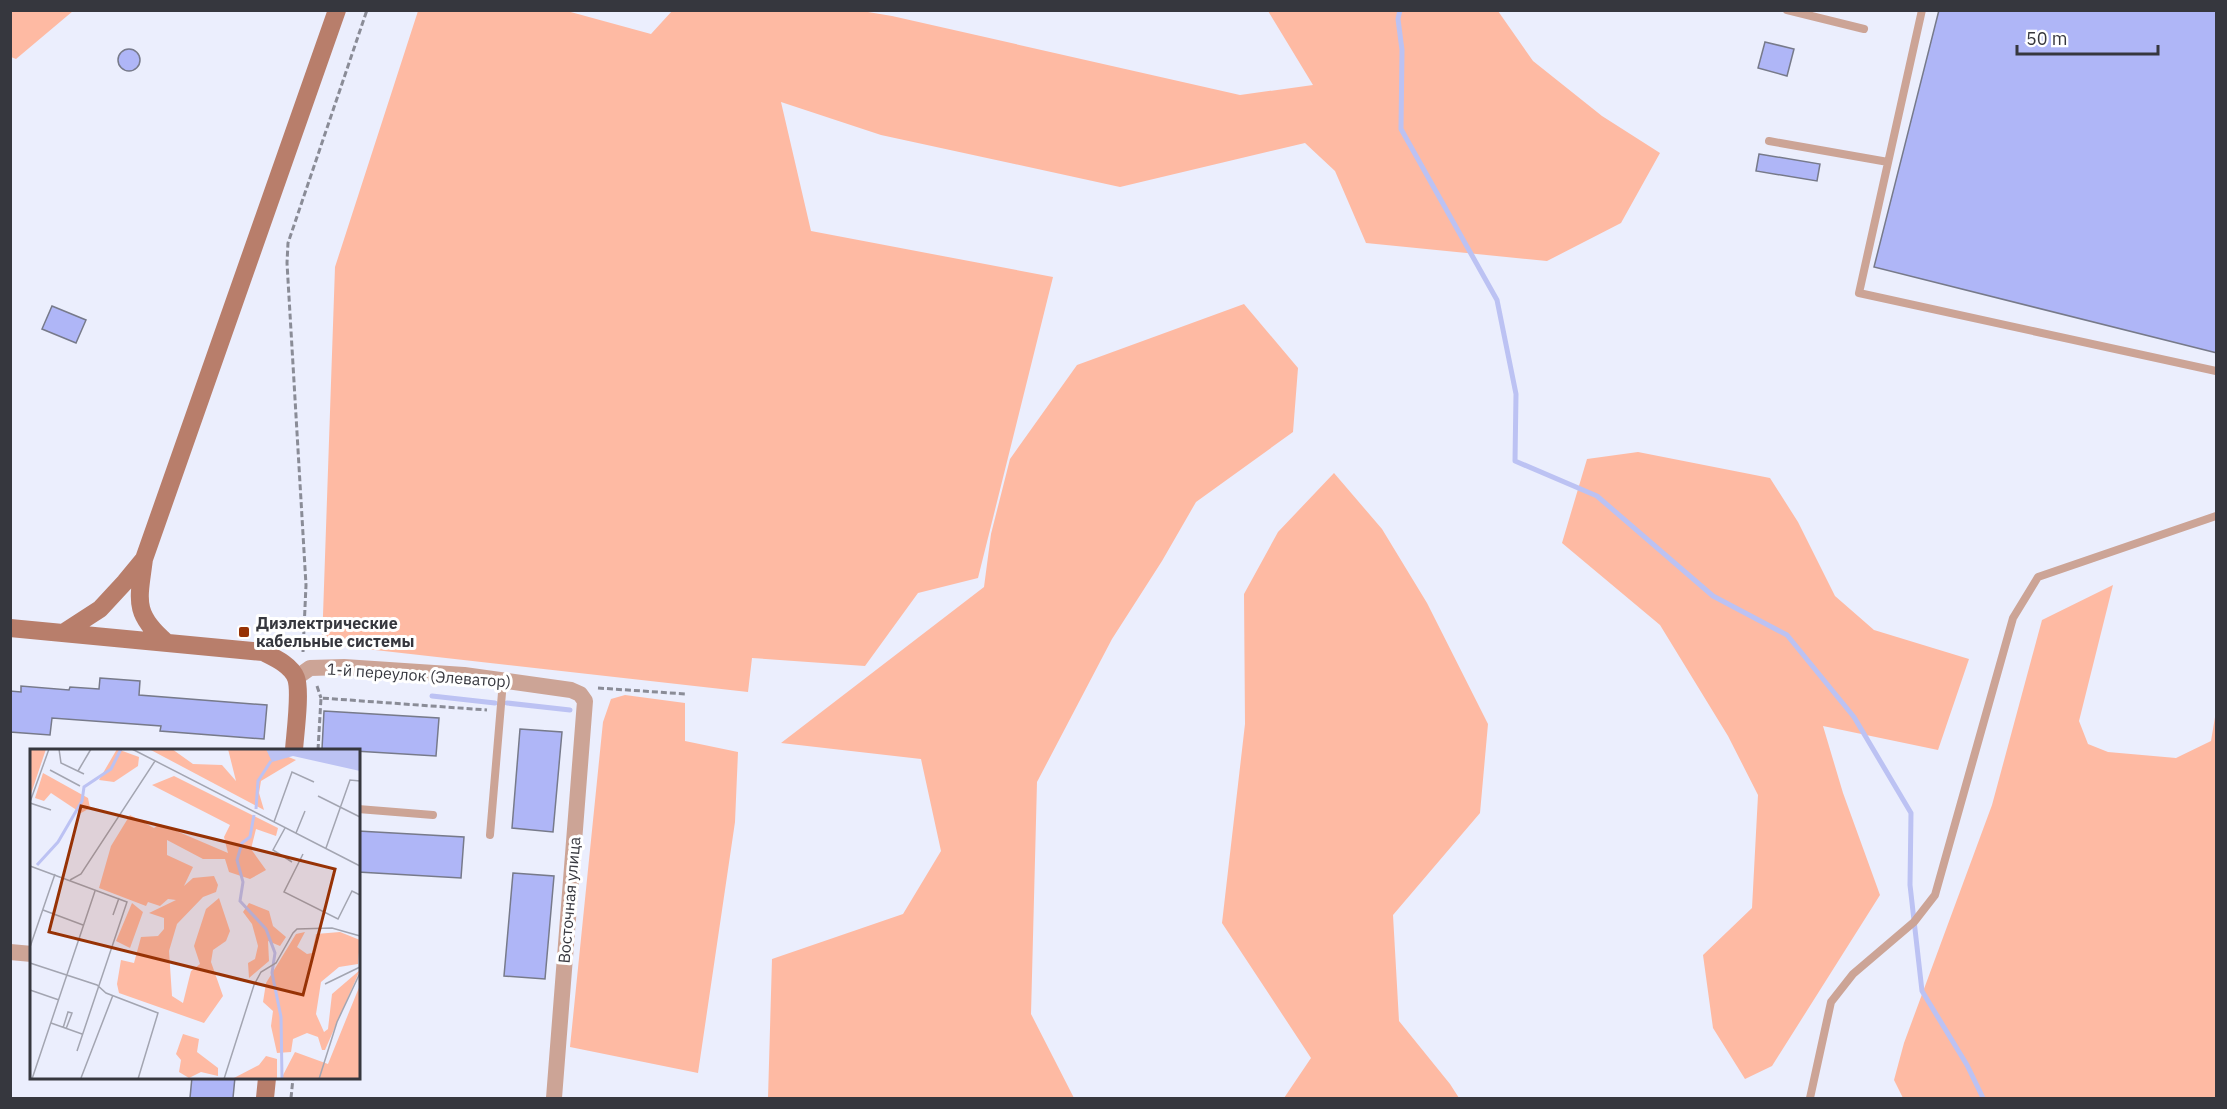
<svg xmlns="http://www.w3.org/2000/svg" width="2227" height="1109" viewBox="0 0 2227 1109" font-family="'IBM Plex Sans',sans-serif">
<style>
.green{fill:#febaa3}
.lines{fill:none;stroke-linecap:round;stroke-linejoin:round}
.stream{stroke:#bcc2f3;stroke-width:5}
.building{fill:#afb6f7;stroke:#777a8a;stroke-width:1.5}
.path{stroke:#8a8c97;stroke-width:3;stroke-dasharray:6 3;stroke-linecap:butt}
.lane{stroke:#cca496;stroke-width:8}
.street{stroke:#cca496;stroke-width:16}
.secondary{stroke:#b87e6b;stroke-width:18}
.poi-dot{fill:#973205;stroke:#fff;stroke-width:2}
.labels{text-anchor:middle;stroke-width:6;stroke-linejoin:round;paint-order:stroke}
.poi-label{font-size:16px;font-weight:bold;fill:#36373e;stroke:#fff;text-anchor:start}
.street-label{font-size:16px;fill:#36373e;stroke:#fff}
.inset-river{fill:none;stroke:#bcc2f3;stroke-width:3}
.inset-road{fill:none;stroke:#a3a5b1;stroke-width:1.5}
.view{fill:#973205;fill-opacity:0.15;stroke:#973205;stroke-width:3}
.inset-edge{fill:none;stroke:#36373e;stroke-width:3}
</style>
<rect width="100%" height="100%" fill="#ebeefd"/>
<path class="green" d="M11,10H72L73,11L16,59L11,57Z
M418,11H567L651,34L672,11L856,10L892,16L1240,95L1313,85L1268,11H1498L1533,61L1602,116L1660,153L1621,223L1547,261L1366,243L1335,171L1305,143L1120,187L881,135L781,102L811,231L1053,277L978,578L918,593L865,666L752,658L748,692L322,644L335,267Z
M1244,304L1298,368L1293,432L1196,502L1162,561L1112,639L1037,782L1031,1014L1074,1098H768L772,959L903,914L941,851L921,759L781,743L984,587L991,534L1010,459L1077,365Z
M1638,452L1770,478L1798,522L1835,596L1874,630L1969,659L1938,750L1823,726L1843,793L1880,895L1772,1066L1745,1079L1713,1028L1703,955L1752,908L1758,795L1728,736L1660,625L1562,543L1587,459Z
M1334,473L1382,529L1427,603L1488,724L1480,813L1393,915L1399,1021L1450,1084L1459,1098H1284L1311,1058L1222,923L1245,724L1244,594L1278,532Z
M2113,585L2079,721L2088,744L2108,752L2176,758L2211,741L2216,711V1098H1903L1894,1080L1904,1043L1992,805L2042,620Z
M625,695L685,703V741L738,752L735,822L698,1073L570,1047L603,722L611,699Z"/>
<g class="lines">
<path class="stream" d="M1400,10L1398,19L1402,50L1401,129L1497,300L1516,394L1515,461L1597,496L1713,596L1787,635L1854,717L1911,813L1910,885L1922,991L1967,1065L1983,1098
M432,696L495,703
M507,703L570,710"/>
</g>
<path class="building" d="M1939,10H2217V353L1874,267Z
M1765,42L1794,49L1787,76L1758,68Z
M118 60a11 11 0 1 1 22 0a11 11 0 1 1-22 0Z
M1759,154L1820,164L1817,181L1756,171Z
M52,306L86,320L76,343L42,329Z
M100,678L140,681L139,695L267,705L264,739L160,731L161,726L52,718L50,735L10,732V691L21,692V686L69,690L70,687L99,689Z
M324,711L439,718L436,756L322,749Z
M520,729L562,732L553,832L512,828Z
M358,831L464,837L461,878L358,872Z
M513,873L554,876L545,979L504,976Z
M192,1077H235L233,1098H190Z"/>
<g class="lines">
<path class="path" d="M303,652L306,585L287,263L288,243L367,10
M317,686L321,698
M598,688L686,694
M318,750L321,698L487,710
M291,1098L293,1078"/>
<path class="lane" d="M1787,10L1864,29
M1922,10L1859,293L2216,371
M1769,141L1888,162
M358,809L433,815
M490,835L503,681
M1810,1098L1831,1002L1853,974L1914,922L1935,895L2013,618L2038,577L2216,516"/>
<path class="street" d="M296,678L310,668L344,667L464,675L571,690L580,694L585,701L554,1098
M10,952L32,954"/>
<path class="secondary" d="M10,628L263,652C275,658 291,665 296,678C301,691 295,735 294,750
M63,633L100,609L125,582L144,559
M166,642C132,613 139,599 144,559L337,10
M265,1098L267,1078"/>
</g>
<rect class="poi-dot" x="238" y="626" width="12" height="12" rx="3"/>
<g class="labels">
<g class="poi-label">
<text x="256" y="629">Диэлектрические<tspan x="256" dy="18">кабельные системы</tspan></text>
</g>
<g class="street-label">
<text transform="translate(419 675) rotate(4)" y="6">1-й переулок (Элеватор)</text>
<text transform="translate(569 900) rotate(-85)" y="6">Восточная улица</text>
</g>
</g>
<g transform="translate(30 749)">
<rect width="330" height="330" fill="#ebeefd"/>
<path d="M0,0H16L0,48ZM87,0L109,8L108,17L84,33L69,31ZM119,0H142L163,15L192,16L206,32L198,0H236L244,12L256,7L266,11L231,32L229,44L234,61ZM13,24L58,49L60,59L51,64L21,44L14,52L5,49ZM144,27L248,79L246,87L226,80L221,100L236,121L220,130L199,123L195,110H173L137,91V106L163,118L154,137L163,129L184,127L188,136L186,143L173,148L147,175L139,202L142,247L153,254L161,222L170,215L164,197L176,160L189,149L200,182L196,192L183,201L181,213L193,247L174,274L89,244L87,235L91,211L104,214L111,188L128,187L134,180V169L119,164L146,151L138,150L130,157L118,153L116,157L69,139L81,97L100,66L124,79L130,75L198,104L194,88L200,76L122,36ZM102,154L113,163L100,199L86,192ZM219,154L239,162L243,177L256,188L250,197L238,192L239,212L219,229L218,214L225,210L228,197L222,175L213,163ZM275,183L267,198L277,205L282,204L286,185L310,183L330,191L328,215L309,218L291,233L286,265L294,283L298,280L302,245L330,221L295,301H292L288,288L277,284L263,290L261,303L247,304L241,277L243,262L233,253L236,234L266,185ZM330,236V330H251L265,303L298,315ZM153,285L169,290L167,303L188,319V327L171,323L159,329L149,323L151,311L146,305ZM236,307L247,310V330H202L229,316Z" fill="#febaa3"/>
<path d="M236,0H330V22L263,7L242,13Z" fill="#bcc2f3"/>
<path class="inset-river" d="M226,60L228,32L241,12M224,66L220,88L212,94L207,111L213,133L210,152L236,180L245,204L242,224L251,268L252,330M7,116L28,93L52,52L54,38L81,20L91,0"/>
<path class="inset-road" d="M29,0L31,14L54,25M102,0L330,117M20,21L50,37M48,22L61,0M288,47L330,68M0,53L19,0M0,54L21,61M244,73L262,23L284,33M255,79L243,101L262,113M266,84L275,62M296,99L320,31L330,32M273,105L254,143L308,170L322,142L330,146M0,117L97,153L47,302M40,131L51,125L125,12M13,161L53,176M83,166L89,149M0,198L25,125M0,214L67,236L76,244L128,264L108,330M295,235L330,218M0,241L29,251M21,274L52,285M33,279L38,263L42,264L36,280M51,329L83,246M2,330L65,142M194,330L224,236L231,223L246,214L263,184L267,180L302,179L330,187M289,330L307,273L330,224"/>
<path class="view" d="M51,57L305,120L273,246L19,183Z"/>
<rect width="330" height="330" class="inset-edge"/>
</g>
<rect width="2227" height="1109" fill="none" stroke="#36373e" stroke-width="24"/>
<path d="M2017 45v9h141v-9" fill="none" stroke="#36373e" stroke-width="3"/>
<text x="2026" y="45" font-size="18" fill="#36373e" stroke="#ffffff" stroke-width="4.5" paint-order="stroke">50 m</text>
</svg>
